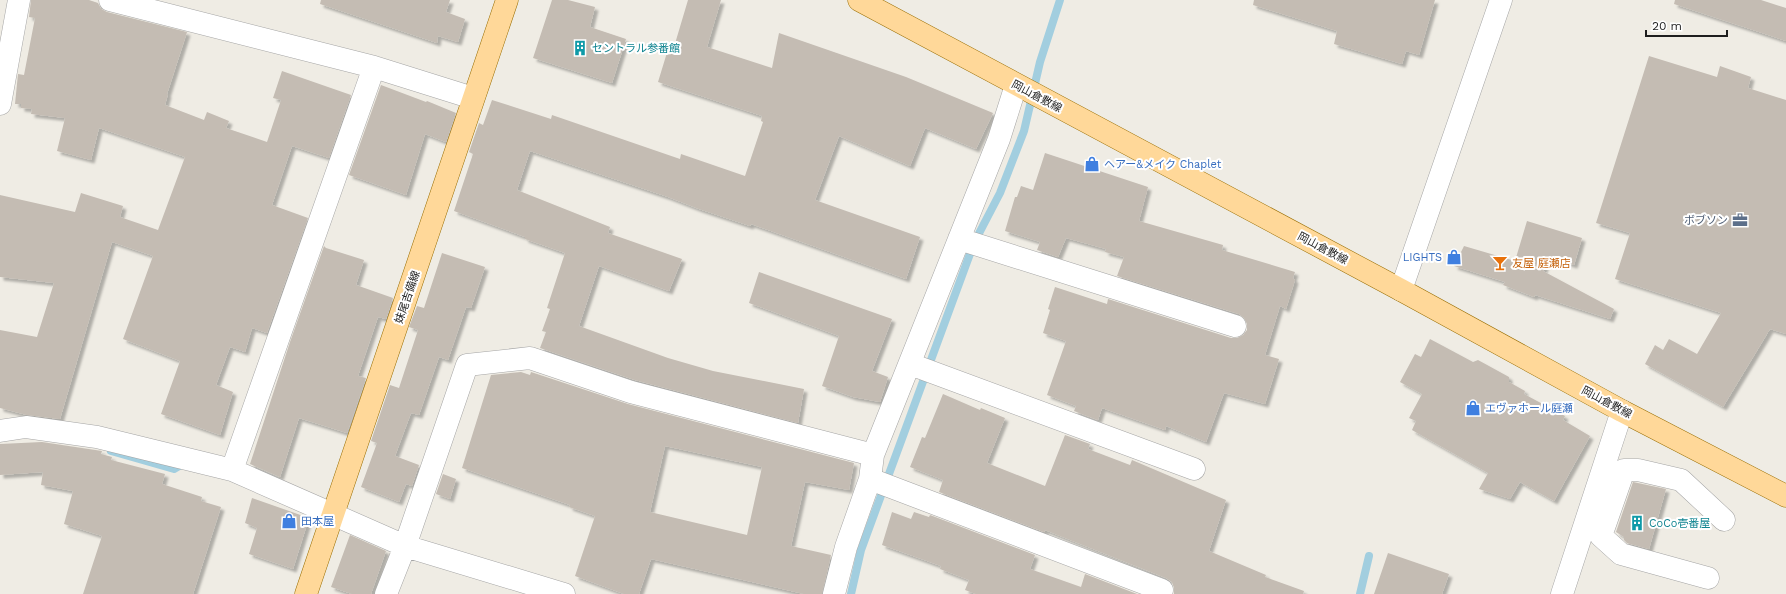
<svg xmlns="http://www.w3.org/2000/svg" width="1786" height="594" viewBox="0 0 1786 594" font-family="'Work Sans','Noto Sans JP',sans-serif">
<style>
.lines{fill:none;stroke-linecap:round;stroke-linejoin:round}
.stream{stroke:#a2cedf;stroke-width:8}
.building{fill:#c4bcb3;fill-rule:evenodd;filter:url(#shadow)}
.minor-casing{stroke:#a5a5a5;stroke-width:23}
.major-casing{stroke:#986d00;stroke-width:23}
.minor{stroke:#fff;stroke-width:22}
.major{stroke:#ffd899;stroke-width:22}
.labels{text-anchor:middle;stroke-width:4;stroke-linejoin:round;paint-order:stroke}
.culture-label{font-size:11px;fill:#0d838f;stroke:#fff;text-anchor:start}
.street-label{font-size:11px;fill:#1e1e1e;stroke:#fff}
.shop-label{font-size:11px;fill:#366cbe;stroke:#fff;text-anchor:start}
.service-label{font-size:11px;fill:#4e5e75;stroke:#fff;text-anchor:end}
.food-label{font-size:11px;fill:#c56008;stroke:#fff;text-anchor:start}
</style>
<defs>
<filter id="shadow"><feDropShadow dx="3.5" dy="3.5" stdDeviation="1" flood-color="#0004"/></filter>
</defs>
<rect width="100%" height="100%" fill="#efece4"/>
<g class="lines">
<path class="stream" d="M111,451L174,469L184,463
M851,594L861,550L974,243L1000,193L1024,131L1040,62L1060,0
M1360,594L1369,556"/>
</g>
<path class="building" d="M31,0H89L98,3L101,9L107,12L187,32L167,94H168L165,105L204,120L207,112L229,121L226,128L267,142L281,100L273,98L282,71L351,95L329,158L292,146L272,205L308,218L267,333L252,328L245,352L230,347L216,385L233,392L220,435L161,414L180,361L123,339L153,256L112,242L60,419L27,415L0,408V330L37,337L54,283L0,277V195L75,212L81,193L123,206L120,217L158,230L185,157L99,128L91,160L57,151L65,118L31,114L32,109L21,108V104H15L18,74L24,75L35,18L29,17Z
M321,0H450L446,12L465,19L458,42L438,36L437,43L320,4Z
M552,0H568L595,7L590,27L626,39L612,83L533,58Z
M688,0H721L707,47L772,68L779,33L906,77L993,113L976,149L925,128L910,166L839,136L815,200L920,237L906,279L751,224L750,226L699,209L668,197L530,151L517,190L610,227L608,233L682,259L669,291L599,266L579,326L668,358L713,371L804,389L798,423L635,380L540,348L546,332L542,331L550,309L547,308L565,253L525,239V237L454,211L473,154L469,152L479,123L483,125L492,100L551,119L552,115L680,159L681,154L745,176L763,122L761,121L762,116L658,82L669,46L674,47Z
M1254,0H1435L1419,55L1406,51L1402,64L1334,44L1337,31L1253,5Z
M1675,0H1761L1786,8V41L1674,4Z
M1649,56L1717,77L1720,66L1751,77L1748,88L1786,100V334L1770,329L1723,407L1645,364L1655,345L1663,350L1669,339L1697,354L1721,313L1615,279L1630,233L1596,223Z
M381,85L426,102L427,101L456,113L446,142L425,134L406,195L349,175Z
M1045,153L1148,187L1139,221L1223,245L1222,250L1295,272L1293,278L1295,280L1286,309L1280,306L1265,355L1279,359L1265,404L1224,393L1206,442L1166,426L1165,430L1102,408L1098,420L1074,411L1076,406L1047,395L1066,341L1043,333L1050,310L1048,309L1055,287L1107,304L1108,299L1231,338H1237L1243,335L1247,330V324L1244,318L1239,314L1117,276L1124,257L1105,252L1106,249L1066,238L1058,257L1037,250L1040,242L1005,231L1015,197H1017L1021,186L1033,190Z
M1527,221L1582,238L1574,265L1549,257L1543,271L1614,309L1610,319L1535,295L1534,297L1503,285L1505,282L1454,266L1464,246L1515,261Z
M324,246L326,248L364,260L356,285L393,298L386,319L378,317L358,376L366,378L347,433L299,418L280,477L250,464L290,342Z
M442,253L485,267L471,308L466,307L448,360L439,357L419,415L411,413L395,456L419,465L412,486L406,484L399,502L361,487L377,443L371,441L390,385L399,388L418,330L409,327L417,306L424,308Z
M759,272L892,319L872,371L888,377L880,402L853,397L822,386L839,336L749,303Z
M1430,339L1473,362L1478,360L1509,377V382L1525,391L1524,394L1565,416L1563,420L1590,436L1554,501L1520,482L1510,499L1479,489L1488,473L1412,430L1416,421L1409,418L1422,394L1400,382L1415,354L1421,357Z
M521,372L530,375L531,372L628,404L854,463L849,490L805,482L791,546L831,555L822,594H804L651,559L639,594H624L575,576L595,516L569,507L570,505L462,468L491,375ZM665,446L762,467L747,535L650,512Z
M943,394L980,410L981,408L1005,418L987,463L1045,486L1065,435L1090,444L1088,449L1130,465L1132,460L1226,500L1209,551L1266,575L1265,577L1304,591L1303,594H1174V588L1172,582L1166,578L1045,530L1044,532L939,492L943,480L910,467L922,437L925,438Z
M42,442L102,451L101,454L112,457L111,460L165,474L162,484L202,497L201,501L221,507L193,594H83L102,536L64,524L73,491L41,485L43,472L0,475V444Z
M443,474L456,479L450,499L436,494Z
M1633,482L1666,489L1649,549L1627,543L1624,540V537L1616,532Z
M252,498L309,518L293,569L249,554L257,528L245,523Z
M892,512L911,519L914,512L929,517L930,515L1035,555L1030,569L1081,587L1085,574L1137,594H976L965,590L969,580L940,569L941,566L882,545Z
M350,535L386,551L371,594H352L331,587Z
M1388,553L1449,574L1442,594H1374Z"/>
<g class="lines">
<g class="minor-casing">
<path id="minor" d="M110,0L374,67L473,98
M0,104L19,0
M959,239L1235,326
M1401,290L1501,0
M910,364L1194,469
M0,431L26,427L97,437L232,470L405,546L564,594
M232,470L374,67
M870,479L1162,590
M1708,578L1621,554L1601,536L1624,470H1638L1681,480L1724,520
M386,594L405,546L467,365L530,358L631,392L873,455
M834,594L846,547L870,479L873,455L999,139L1016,85
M1562,594L1622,411"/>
</g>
<g class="major-casing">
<path id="major" d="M859,0L1401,290L1622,411L1786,496
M306,594L507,0"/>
</g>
<use href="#minor" class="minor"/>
<use href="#major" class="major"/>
</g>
<defs>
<g id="building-bare" transform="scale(1.2)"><path d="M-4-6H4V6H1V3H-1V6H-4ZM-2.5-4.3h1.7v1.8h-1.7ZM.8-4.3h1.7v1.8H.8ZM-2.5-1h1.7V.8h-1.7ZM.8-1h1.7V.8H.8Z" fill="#0f9aa8" stroke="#fff" stroke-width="2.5" paint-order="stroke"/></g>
<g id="shop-bare" transform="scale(1.2)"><path d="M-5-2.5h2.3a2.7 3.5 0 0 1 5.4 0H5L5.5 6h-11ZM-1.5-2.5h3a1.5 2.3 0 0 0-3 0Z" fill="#3f7fe0" stroke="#fff" stroke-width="2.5" paint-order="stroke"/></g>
<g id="office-bare" transform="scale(1.2)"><path d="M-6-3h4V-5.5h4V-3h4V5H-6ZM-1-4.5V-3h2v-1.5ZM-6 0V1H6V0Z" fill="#5c6f8a" stroke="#fff" stroke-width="2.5" paint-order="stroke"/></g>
<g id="bar-bare" transform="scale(1.2)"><path d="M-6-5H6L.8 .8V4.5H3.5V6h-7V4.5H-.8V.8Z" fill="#e8710a" stroke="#fff" stroke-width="2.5" paint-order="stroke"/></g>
</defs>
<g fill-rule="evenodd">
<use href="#building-bare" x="580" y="48"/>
<use href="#shop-bare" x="1092" y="164"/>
<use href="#office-bare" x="1740" y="220"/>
<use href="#shop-bare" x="1454" y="257"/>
<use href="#bar-bare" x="1500" y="263"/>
<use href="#shop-bare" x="1473" y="408"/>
<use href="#shop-bare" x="289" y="521"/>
<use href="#building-bare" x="1637" y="523"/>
</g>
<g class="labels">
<g class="culture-label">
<text x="592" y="52">セントラル参番館</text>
<text x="1649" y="527">CoCo壱番屋</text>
</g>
<g class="street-label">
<text transform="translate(1037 96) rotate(28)" y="4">岡山倉敷線</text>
<text transform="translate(1323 248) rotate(28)" y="4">岡山倉敷線</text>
<text transform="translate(407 297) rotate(-71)" y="4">妹尾吉備線</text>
<text transform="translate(1607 402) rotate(28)" y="4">岡山倉敷線</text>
</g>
<g class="shop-label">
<text x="1104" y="168">ヘアー&amp;メイク Chaplet</text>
<text x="1442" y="261" text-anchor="end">LIGHTS</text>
<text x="1485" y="412">エヴァホール庭瀬</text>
<text x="301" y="525">田本屋</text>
</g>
<g class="service-label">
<text x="1728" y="224">ボブソン</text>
</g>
<g class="food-label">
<text x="1512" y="267">友屋 庭瀬店</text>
</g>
</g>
<path d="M1646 30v6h81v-6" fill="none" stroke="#1e1e1e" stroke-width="2"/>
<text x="1652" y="30" font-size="12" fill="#1e1e1e" stroke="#ffffff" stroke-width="3" paint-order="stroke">20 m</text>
</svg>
